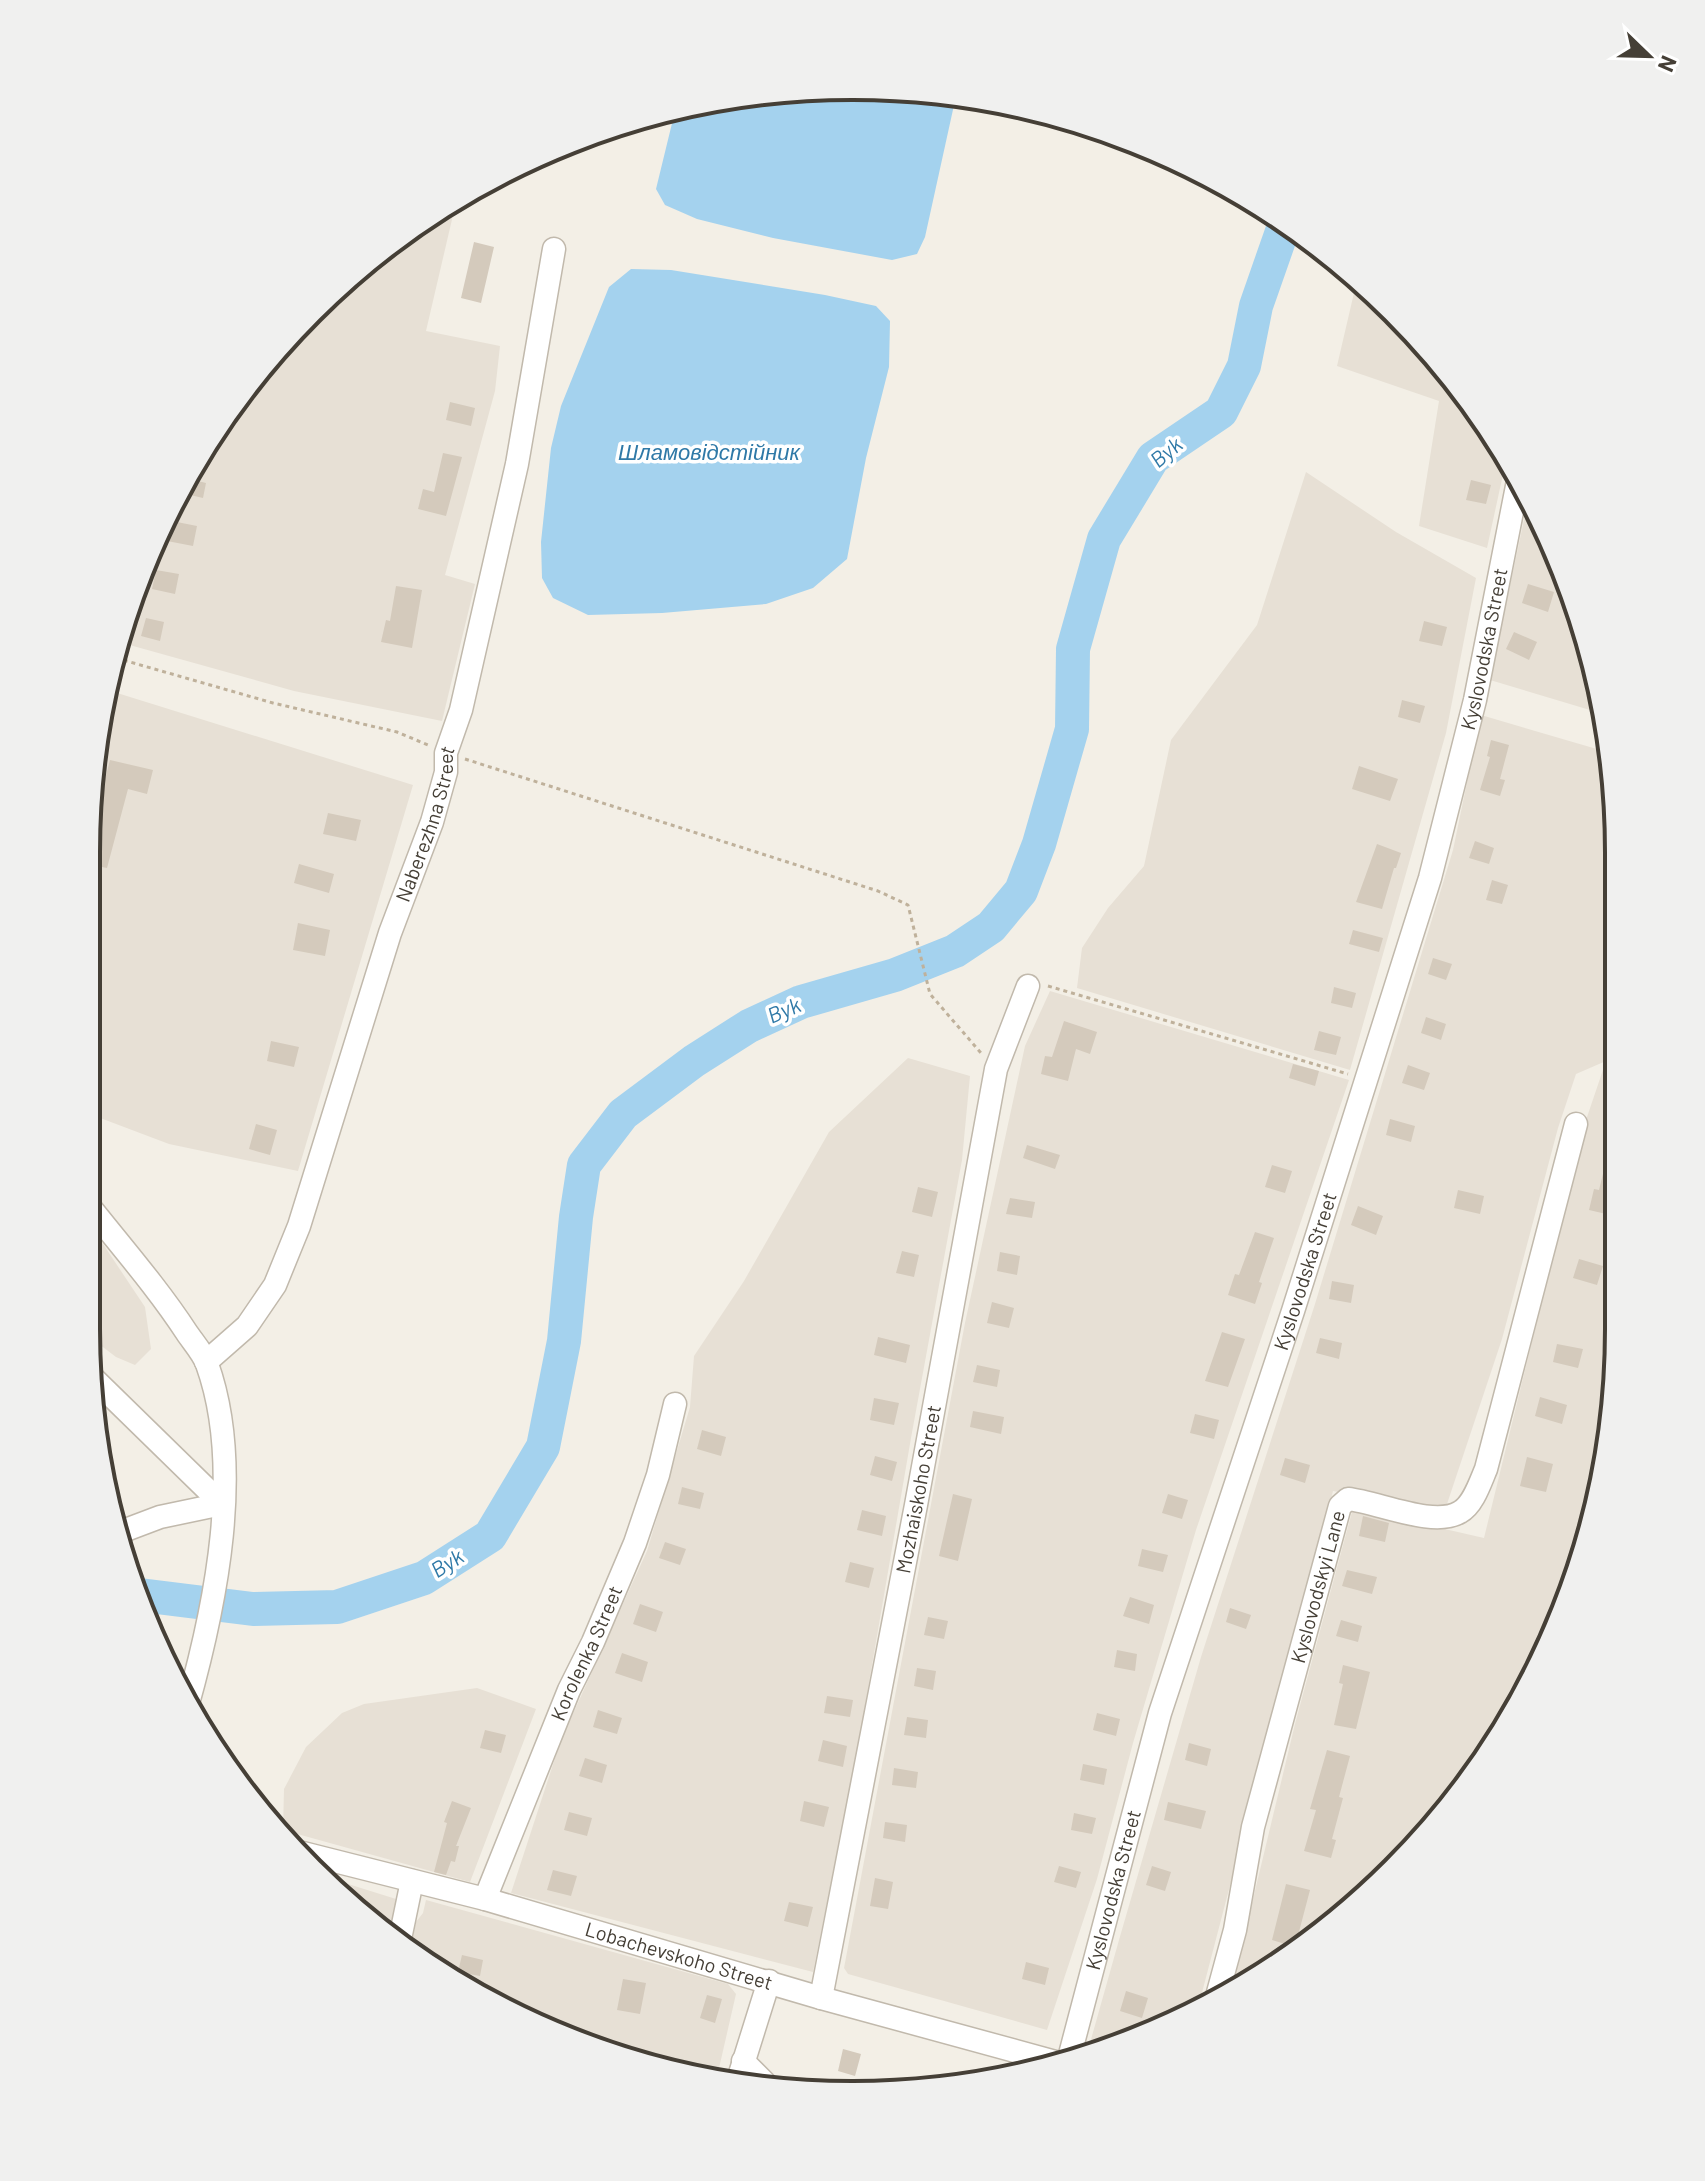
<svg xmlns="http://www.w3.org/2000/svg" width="1705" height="2181" viewBox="0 0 1705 2181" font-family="Barlow,sans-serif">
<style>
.residential{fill:#e7e0d5}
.water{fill:#a4d2ee}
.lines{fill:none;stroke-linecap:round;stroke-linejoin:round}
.river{stroke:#a4d2ee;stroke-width:34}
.building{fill:#d4cabc}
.minor-casing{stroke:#c1b9ac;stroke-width:25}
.path{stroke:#bfb19b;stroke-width:3;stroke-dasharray:4 4;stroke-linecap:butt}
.minor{stroke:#fff;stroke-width:22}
.labels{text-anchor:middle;stroke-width:7;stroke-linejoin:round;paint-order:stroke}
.street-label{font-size:20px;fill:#453f36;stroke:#fff}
.water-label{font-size:22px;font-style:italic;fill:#2f79a7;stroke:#fff}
.rim{fill:none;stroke:#453f36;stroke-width:4}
</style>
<rect width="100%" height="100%" fill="#f3efe6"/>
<path class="residential" d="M457,198L426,331L500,346L495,391L445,575L475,584L442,721L294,691L126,644L139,583L245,386L347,277Z
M1357,280L1428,347L1507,456L1487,548L1419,526L1439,401L1337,366Z
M1306,472L1396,532L1476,578L1446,733L1350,1070L1077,988L1082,948L1108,908L1144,866L1171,740L1257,625Z
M1529,496L1578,607L1600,713L1490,680Z
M114,692L413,785L298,1171L169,1144L87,1113L88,803Z
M1481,715L1607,752L1617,802L1619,1329L1604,1478L1560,1622L1490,1755L1358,1904L1230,1995L1295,1724L1353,1508L1484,1538L1586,1120L1606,1061L1576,1074L1558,1128L1502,1339L1447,1504L1426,1508L1333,1491L1198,2008L1103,2047L1090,2043L1119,1940L1201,1657L1315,1304L1453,850Z
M1050,991L1349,1080L1196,1530L1133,1743L1097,1879L1047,2030L848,1974L844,1968L965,1323L1025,1046Z
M908,1058L970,1076L962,1160L911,1438L856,1758L813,1972L511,1893L561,1740L647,1551L690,1407L694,1356L744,1281L829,1132Z
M86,1225L103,1244L145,1307L151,1349L135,1365L116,1357L87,1335Z
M477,1688L536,1709L470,1882L283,1830L284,1789L306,1747L342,1713L364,1704Z
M313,1873L396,1899L390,1931H389Z
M426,1900L728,1984L736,1994L717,2077L655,2069L470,1993L411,1948L416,1922L423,1913Z"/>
<path class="water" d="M902,88L956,96L925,237L917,254L892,260L773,238L697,219L665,205L656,189L675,111L752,93Z
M631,269L671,270L825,295L876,306L890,321L889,367L866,458L847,559L813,588L766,604L662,613L588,615L553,598L542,578L541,542L551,448L561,406L609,287Z"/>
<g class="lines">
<path class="river" d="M140,1595L253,1609L337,1607L424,1578L490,1536L543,1447L564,1341L576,1217L584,1165L623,1114L694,1061L749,1026L801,1002L895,975L955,951L991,927L1021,891L1039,844L1072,729L1073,649L1104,539L1153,458L1221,412L1244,366L1256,306L1285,223"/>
</g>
<path class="building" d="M474,242L494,247L481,303L461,298Z
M450,402L475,408L471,426L446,420Z
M443,453L462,457L446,516L418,509L423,489L434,492Z
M194,480L206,483L203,498L186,494Z
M1471,480L1491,485L1486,504L1466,500Z
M172,521L197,526L193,546L162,540Z
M156,570L179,574L175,594L152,589Z
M1528,584L1554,592L1548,612L1522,603Z
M396,586L422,590L412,648L381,642L386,620L390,621Z
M146,618L164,622L160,641L141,636Z
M1424,621L1447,627L1442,646L1419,641Z
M1514,632L1537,642L1529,660L1506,649Z
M1402,700L1425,706L1420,723L1398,717Z
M1491,740L1509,745L1500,779L1505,780L1500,796L1480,790L1490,757L1487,756Z
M110,760L153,770L147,794L128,789L107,868L87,864V849Z
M1359,766L1398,779L1390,801L1352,789Z
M328,813L361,820L356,841L323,834Z
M1475,841L1494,848L1489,864L1469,858Z
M1377,844L1401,853L1396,868H1394L1382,909L1356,902Z
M299,864L334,874L329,893L294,883Z
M1492,880L1508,885L1502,904L1486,900Z
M298,923L330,930L325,956L293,950Z
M1353,930L1383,938L1379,952L1349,944Z
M1433,958L1452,964L1446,980L1428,974Z
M1334,987L1356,993L1352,1008L1331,1003Z
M1426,1017L1446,1024L1441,1040L1421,1033Z
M1064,1021L1097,1032L1090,1054L1076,1049L1068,1081L1041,1074L1045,1056L1052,1057Z
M1319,1031L1341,1037L1336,1055L1314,1050Z
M271,1041L299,1047L294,1067L267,1061Z
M1293,1064L1319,1071L1315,1086L1289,1078Z
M1408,1065L1430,1073L1424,1090L1402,1083Z
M1390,1119L1415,1126L1411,1142L1386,1135Z
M256,1124L277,1130L270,1155L249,1149Z
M1613,1133H1618L1619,1217L1589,1210L1594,1189L1599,1190Z
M1027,1145L1060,1155L1055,1169L1023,1158Z
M1272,1165L1292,1171L1285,1193L1265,1187Z
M918,1187L938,1192L932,1217L912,1212Z
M1458,1190L1484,1196L1480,1214L1454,1208Z
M1010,1198L1035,1202L1032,1218L1006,1214Z
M1358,1206L1383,1216L1376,1235L1351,1225Z
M1255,1232L1274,1238L1259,1282L1262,1283L1255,1304L1228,1295L1235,1274L1239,1275Z
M902,1251L919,1255L914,1277L896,1273Z
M1000,1252L1020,1256L1017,1275L997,1271Z
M1579,1259L1603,1266L1597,1285L1573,1278Z
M1332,1281L1354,1285L1351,1303L1329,1299Z
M992,1302L1014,1308L1009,1328L987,1323Z
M1222,1332L1245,1339L1228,1387L1205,1381Z
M878,1337L910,1345L906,1363L874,1355Z
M1320,1338L1342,1343L1339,1359L1316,1353Z
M1557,1344L1583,1349L1578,1368L1553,1362Z
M977,1365L1000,1370L997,1387L973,1382Z
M1540,1397L1567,1405L1562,1424L1535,1416Z
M874,1398L899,1403L894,1425L870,1420Z
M973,1411L1004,1417L1001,1434L970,1427Z
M1195,1414L1219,1420L1214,1439L1190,1433Z
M702,1430L726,1437L721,1456L697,1449Z
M875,1456L897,1462L892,1481L870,1475Z
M1527,1457L1553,1464L1546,1492L1520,1486Z
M1285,1458L1310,1465L1305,1483L1280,1475Z
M682,1487L704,1493L700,1509L678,1504Z
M953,1494L972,1499L958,1561L939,1556Z
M1168,1494L1188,1500L1182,1519L1162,1513Z
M862,1510L886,1516L882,1536L857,1530Z
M1363,1516L1389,1523L1385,1542L1359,1536Z
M665,1542L686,1549L680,1565L659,1558Z
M1142,1549L1168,1555L1163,1572L1138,1566Z
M850,1562L874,1568L869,1588L845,1582Z
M1347,1570L1377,1577L1372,1594L1342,1586Z
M1130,1597L1154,1605L1149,1624L1123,1616Z
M640,1604L663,1612L656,1632L633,1624Z
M1230,1608L1251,1615L1246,1629L1226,1622Z
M928,1617L948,1621L944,1639L924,1635Z
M1341,1620L1362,1626L1358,1642L1336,1636Z
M1117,1650L1137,1654L1135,1671L1114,1667Z
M622,1653L648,1662L642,1682L615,1673Z
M1343,1665L1370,1672L1356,1729L1334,1725L1343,1684L1339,1683Z
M917,1668L936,1671L933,1690L914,1686Z
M827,1696L853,1700L850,1717L824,1713Z
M598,1710L622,1718L617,1734L593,1727Z
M1097,1713L1120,1719L1116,1736L1093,1730Z
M907,1717L928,1720L926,1738L904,1735Z
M485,1730L506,1735L501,1753L480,1748Z
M823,1740L847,1746L843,1767L818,1761Z
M1189,1743L1211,1749L1207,1766L1185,1760Z
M1327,1750L1350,1756L1339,1797L1343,1798L1332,1839L1336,1840L1331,1858L1304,1851L1316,1810L1310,1809Z
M585,1758L607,1765L602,1783L579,1776Z
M1083,1764L1107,1769L1104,1785L1080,1780Z
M894,1768L918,1772L916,1788L892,1785Z
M452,1801L471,1808L456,1846H459L455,1862L451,1861L446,1875L434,1872L447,1823L444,1822Z
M804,1801L829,1807L824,1827L800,1821Z
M1168,1802L1206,1811L1201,1829L1164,1820Z
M569,1812L592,1818L587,1836L564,1830Z
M1074,1813L1096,1818L1092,1834L1071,1830Z
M885,1822L907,1825L905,1842L883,1838Z
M1059,1866L1081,1872L1076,1888L1054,1882Z
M1152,1866L1171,1872L1165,1891L1146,1885Z
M553,1870L577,1876L571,1896L547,1890Z
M875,1878L893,1882L888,1909L870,1906Z
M1286,1884L1310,1890L1295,1947L1272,1940Z
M789,1902L813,1907L808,1927L784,1921Z
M462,1955L483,1960L480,1976L458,1972Z
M1026,1962L1049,1968L1045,1985L1022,1979Z
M623,1979L646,1983L640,2014L617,2010Z
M1126,1991L1148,1998L1142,2018L1120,2011Z
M707,1995L722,1999L715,2023L700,2018Z
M843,2049L861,2054L855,2076L838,2071Z"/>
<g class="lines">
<g class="minor-casing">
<g id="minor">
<path d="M86,1202C120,1245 157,1287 187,1333C193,1342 203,1353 207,1364C244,1467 216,1604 187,1707"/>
<path id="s1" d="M206,1362L247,1326L275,1285L299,1226L390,933L432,822L446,772V753L461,710L517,464L554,249"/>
<path d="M92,1377L222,1504"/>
<path d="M115,1534L160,1517L222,1504"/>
<path id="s2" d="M295,1851L485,1899L821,1998L1063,2064"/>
<path id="s3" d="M485,1899L569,1690L593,1642L635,1543L658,1475L675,1404"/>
<path d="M400,1939L412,1881"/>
<path id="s4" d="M821,1998L916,1505L996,1069L1028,986"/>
<path id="s5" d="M1216,2000L1235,1930L1253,1827L1340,1506L1348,1499C1378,1502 1434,1528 1460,1512C1473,1505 1480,1483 1486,1469L1576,1124"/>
<path d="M743,2061L765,2083"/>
<path id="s6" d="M1068,2062L1160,1713L1293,1311L1430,878L1475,700L1519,476"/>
<path d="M738,2080L769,1981"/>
</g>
</g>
<path class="path" d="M116,658L273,703L397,732L428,745
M465,759L878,891L908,905L930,994L981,1053
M1048,986L1348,1074"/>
<use href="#minor" class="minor"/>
</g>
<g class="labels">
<g class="street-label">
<text dy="7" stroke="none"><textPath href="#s6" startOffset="1474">Kyslovodska Street</textPath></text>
<text dy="7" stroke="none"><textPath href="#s1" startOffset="590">Naberezhna Street</textPath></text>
<text dy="7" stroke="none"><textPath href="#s6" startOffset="826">Kyslovodska Street</textPath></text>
<text dy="7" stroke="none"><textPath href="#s4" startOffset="518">Mozhaiskoho Street</textPath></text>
<text dy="7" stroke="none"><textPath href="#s5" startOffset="426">Kyslovodskyi Lane</textPath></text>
<text dy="7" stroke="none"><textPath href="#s3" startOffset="266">Korolenka Street</textPath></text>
<text dy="7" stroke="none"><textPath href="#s6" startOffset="178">Kyslovodska Street</textPath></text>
<text dy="7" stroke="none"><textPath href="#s2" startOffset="398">Lobachevskoho Street</textPath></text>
</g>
<g class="water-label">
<text x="709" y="460">Шламовідстійник</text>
<text transform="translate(1166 452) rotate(-40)" y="8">Byk</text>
<text transform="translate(784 1010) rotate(-23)" y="8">Byk</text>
<text transform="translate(447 1563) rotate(-32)" y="8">Byk</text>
</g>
</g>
<path d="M0 0H1705V2181H0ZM852 100H853A752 752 0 0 1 1605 852V1329A752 752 0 0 1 853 2081H852A752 752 0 0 1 100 1329V852A752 752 0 0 1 852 100Z" fill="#f0f0ef" fill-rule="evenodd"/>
<path class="rim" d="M852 100H853A752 752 0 0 1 1605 852V1329A752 752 0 0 1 853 2081H852A752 752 0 0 1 100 1329V852A752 752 0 0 1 852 100Z"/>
<g transform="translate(1649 56) rotate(113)" stroke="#ffffff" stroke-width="6" paint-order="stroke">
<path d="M0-6L14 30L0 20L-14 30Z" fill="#453f36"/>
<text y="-12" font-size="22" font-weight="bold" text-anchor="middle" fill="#453f36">N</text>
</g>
</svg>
